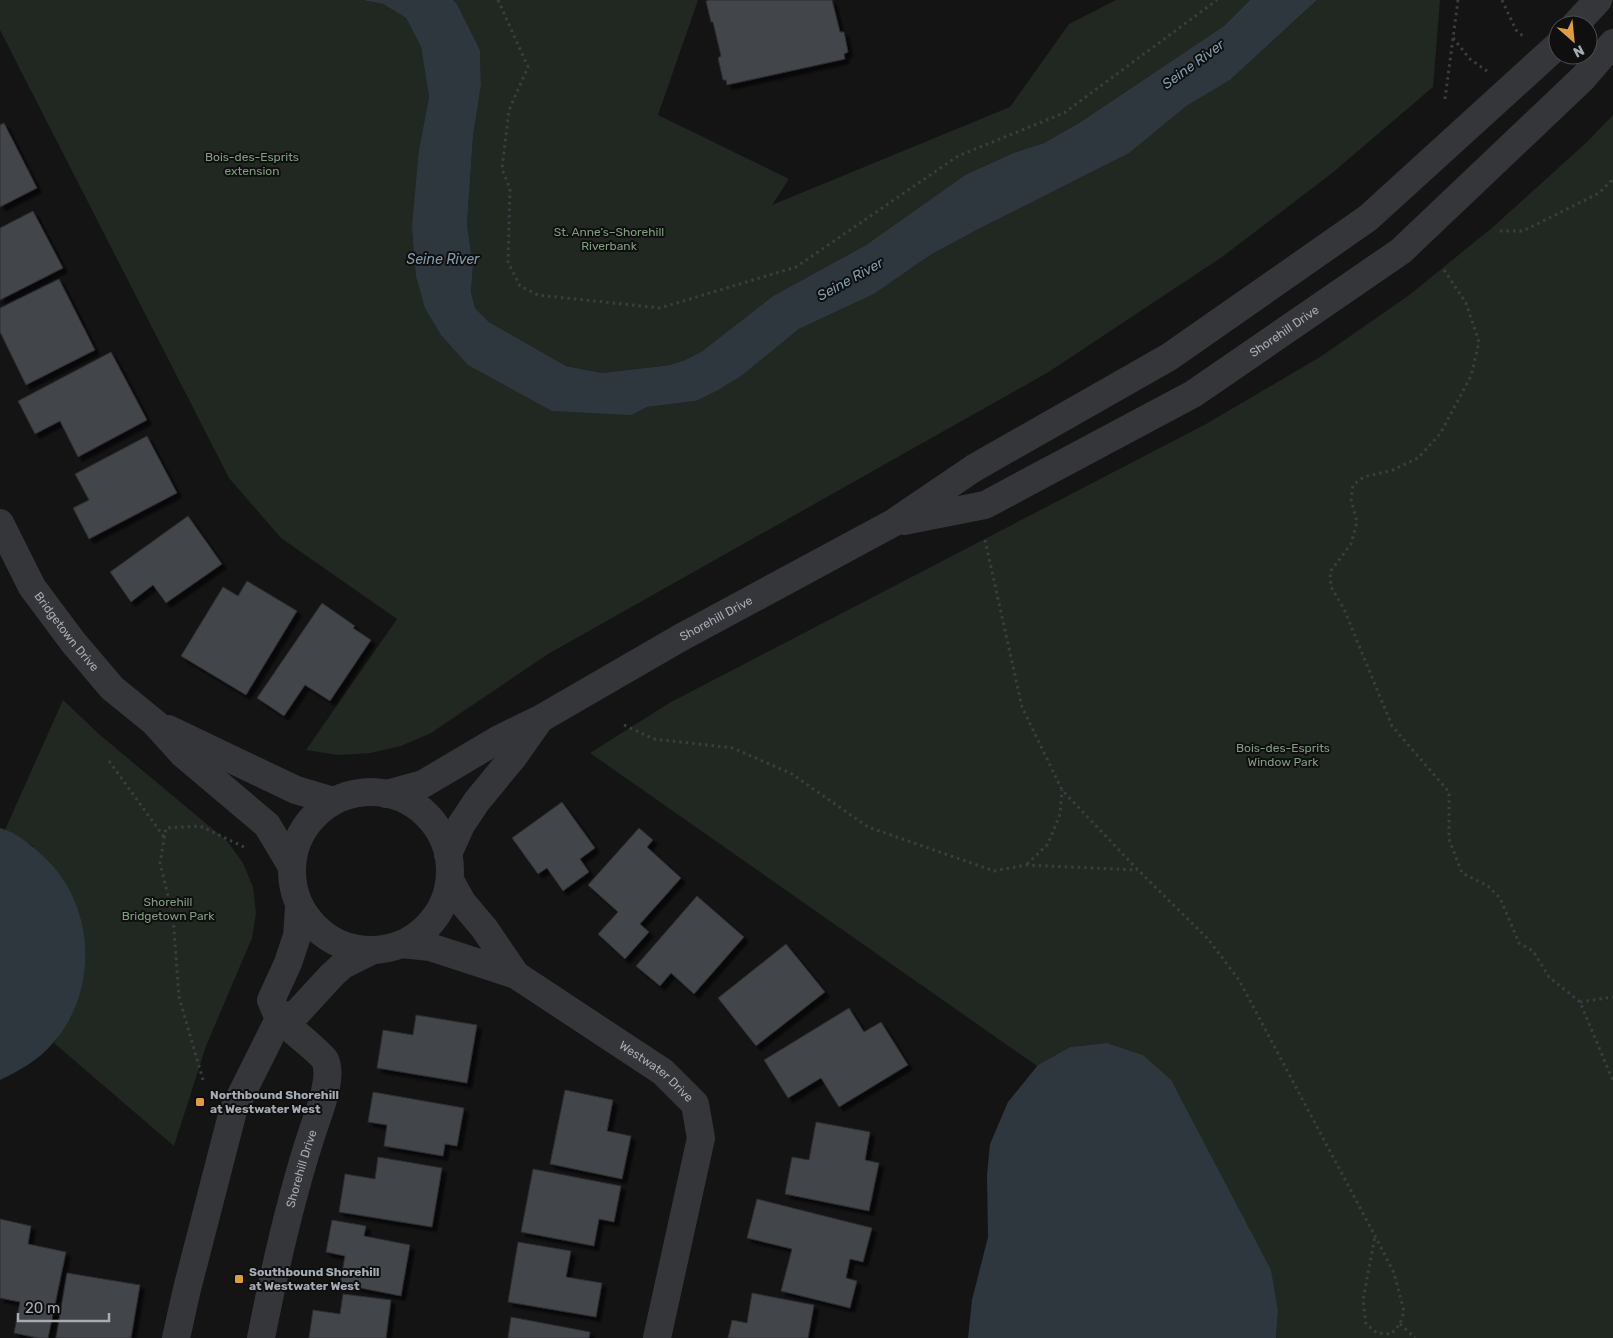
<svg xmlns="http://www.w3.org/2000/svg" width="1613" height="1338" viewBox="0 0 1613 1338" font-family="Rubik,sans-serif">
<style>
.green{fill:#202821}
.water{fill:#2e373d}
.building{fill:#434448;stroke:#2e2e31;filter:url(#shadow)}
.lines{fill:none;stroke-linecap:round;stroke-linejoin:round}
.path{stroke:#3b3d41;stroke-width:3;stroke-dasharray:2.5 4;stroke-linecap:butt}
.minor{stroke:#35363a;stroke-width:28}
.tertiary{stroke:#35363a;stroke-width:28}
.poi-dot{fill:#e19b40;stroke:#0f0f10;stroke-width:2}
.labels{text-anchor:middle;stroke-width:4;stroke-linejoin:round;paint-order:stroke}
.park-label{font-size:12px;fill:#809e7f;stroke:#0f0f10}
.street-label{font-size:12px;fill:#a7acb4;stroke:#0f0f10}
.poi-label{font-size:12px;font-weight:bold;fill:#a7acb4;stroke:#0f0f10;text-anchor:start}
.water-label{font-size:14px;font-style:italic;fill:#809cad;stroke:#0f0f10}
</style>
<defs>
<filter id="shadow"><feDropShadow dx="4.5" dy="4.5" stdDeviation="1" flood-color="#0009"/></filter>
</defs>
<rect width="100%" height="100%" fill="#141415"/>
<path class="green" d="M0,0H362L383,4L406,18L421,47L429,97L419,149L416,276L632,415L647,407L696,401L741,375L799,329L874,294L932,254L992,222L1185,107L1230,80L1317,0H1440L1433,87L1331,174L1222,257L1047,373L548,654L431,733L401,746L370,753L338,755L306,750L397,619L281,538L229,478L0,30Z
M453,0H698L658,115L789,179L772,205L1010,107L1069,24L1116,0H1250L1224,26L1079,123L1044,143L1013,153L965,175L866,245L773,296L701,352L685,360L670,365L602,373L566,366L489,322L475,308L471,292L473,266L467,225L473,137L481,85L480,50L457,4Z
M1613,115V1338H1276L1278,1311L1143,1055L1107,1043L1070,1047L1037,1066L590,753L671,702L1206,424L1320,357L1408,296L1493,227L1587,142Z
M63,700L100,735L227,841L243,863L253,887L256,913L252,938L206,1046L174,1146L54,1043L71,1016L33,846L5,830Z"/>
<path class="water" d="M362,0H453L457,4L480,50L481,85L473,137L467,225L473,266L471,292L475,308L489,322L566,366L602,373L670,365L685,360L701,352L773,296L866,245L965,175L1013,153L1044,143L1079,123L1224,26L1250,0H1317L1230,80L1185,107L1129,153L992,222L932,254L874,294L799,329L741,376L718,390L696,401L647,407L632,415L552,411L468,365L441,335L425,308L416,276L412,226L419,149L429,97L421,47L406,18L383,4Z
M0,828C18,833 34,847 47,860C96,908 98,992 53,1043C39,1060 19,1071 0,1080Z
M1107,1043L1143,1055L1171,1080L1271,1270L1278,1311L1276,1338H968L972,1300L988,1237L987,1175L990,1144L1008,1102L1038,1065L1070,1047Z"/>
<path class="building" d="M709,0H832L840,32H844L848,52L844,54L845,59L727,85L726,80H723L718,58L721,56L713,22H711L706,1Z
M4,123L37,188L0,207V125Z
M33,211L63,268L0,300V228Z
M59,279L95,350L26,385L0,332V308Z
M111,352L147,420L78,457L60,421L35,434L18,401Z
M147,436L177,493L89,539L73,508L89,500L75,474Z
M188,516L222,564L166,603L153,585L131,602L110,572Z
M247,581L297,611L246,695L181,656L223,587L238,596Z
M322,603L355,626L353,628L371,640L330,701L305,685L284,716L257,698Z
M562,802L595,848L580,859L589,872L563,891L547,868L538,874L512,838Z
M639,828L653,840L647,847L681,878L640,924L649,932L625,959L598,934L618,912L588,885Z
M697,896L744,937L694,994L671,973L660,986L636,966Z
M786,944L825,992L756,1046L718,998Z
M849,1008L864,1032L881,1022L908,1065L839,1107L821,1078L788,1098L764,1060Z
M416,1015L477,1025L467,1083L377,1068L383,1030L413,1035Z
M565,1090L613,1100L607,1131L631,1136L622,1179L550,1164Z
M373,1092L464,1108L457,1146L445,1144L443,1156L384,1146L387,1125L368,1122Z
M816,1122L870,1132L865,1160L879,1163L869,1211L785,1194L792,1157L809,1160Z
M378,1157L442,1168L432,1227L339,1212L345,1174L375,1179Z
M533,1169L621,1186L614,1222L599,1219L594,1246L521,1232Z
M757,1199L872,1228L863,1262L850,1259L846,1278L857,1281L850,1308L781,1291L792,1249L747,1238Z
M0,1219L31,1226L28,1244L66,1252L48,1338H38L14,1333L20,1302L0,1298Z
M332,1220L366,1226L364,1236L410,1245L401,1296L340,1284L345,1256L326,1252Z
M518,1242L571,1251L566,1277L602,1283L596,1317L508,1302Z
M67,1273L140,1285L131,1338H56Z
M752,1293L814,1305L808,1338H728L732,1320L747,1323Z
M343,1294L391,1300L386,1338H309L313,1310L340,1314Z
M511,1317L590,1332L589,1338H508Z"/>
<g class="lines">
<path class="path" d="M498,0L528,67L509,110L502,169L510,188L508,262L520,286L538,295L660,308L796,267L958,156L1064,113L1217,0
M1502,0L1516,30L1524,37
M1453,38L1470,59L1487,71
M1445,99L1458,0
M1500,231H1523L1599,193L1613,179
M1444,270L1466,303L1479,342L1471,376L1440,434L1418,458L1393,470L1364,477L1353,485L1351,499L1357,522L1351,544L1330,572L1331,587L1344,609L1392,726L1449,792V839L1462,873L1488,886L1500,898L1519,943L1533,951L1549,977L1580,1002L1613,1081
M985,540L1022,707L1062,790L1138,870L1208,939L1239,980L1375,1236L1394,1273L1404,1311L1400,1324L1391,1334L1377,1333L1366,1324L1363,1300L1375,1236
M624,725L654,739L733,748L792,774L868,827L994,871L1026,865L1137,870
M109,761L164,837
M1027,864L1048,844L1060,814L1062,790
M1580,1002L1613,997
M203,1080L179,997L173,916L160,863L166,828L200,826L244,847
M1400,1324L1415,1338"/>
<g class="minor">
<path id="s1" d="M0,523L32,587L73,642L112,688L155,723L183,754L267,825L291,865"/>
<path d="M168,729L296,790L333,801"/>
<path d="M451,882L462,902L484,928L516,975"/>
<path id="s2" d="M402,944L430,947L516,975L663,1072L695,1104L701,1138L657,1338"/>
<path id="s3" d="M261,1338C275,1267 291,1195 314,1127C320,1109 333,1077 325,1060C321,1053 287,1026 279,1019"/>
</g>
<g class="tertiary">
<path d="M1575,25L1598,0"/>
<path id="s4" d="M904,521L985,505L1193,394L1401,251L1583,78L1613,43"/>
<circle cx="371" cy="871" r="79"/>
<path id="s5" d="M387,794L423,784L499,739L540,719L680,638L893,523L974,468L1169,357L1368,218L1558,45"/>
<path d="M448,854L461,825L477,801L514,756L538,722"/>
<path d="M279,1019L271,1000L288,963L297,936L299,908"/>
<path d="M176,1338L187,1289L233,1111L279,1019L297,1013L332,975L343,965L371,951"/>
</g>
</g>
<g class="poi-dot">
<rect x="195" y="1097" width="10" height="10" rx="2.5"/>
<rect x="234" y="1274" width="10" height="10" rx="2.5"/>
</g>
<g class="labels">
<g class="park-label">
<text x="252" y="161">Bois-des-Esprits<tspan x="252" dy="14">extension</tspan></text>
<text x="609" y="236">St. Anne’s–Shorehill<tspan x="609" dy="14">Riverbank</tspan></text>
<text x="1283" y="752">Bois-des-Esprits<tspan x="1283" dy="14">Window Park</tspan></text>
<text x="168" y="906">Shorehill<tspan x="168" dy="14">Bridgetown Park</tspan></text>
</g>
<g class="street-label">
<text dy="4" stroke="none"><textPath href="#s4" startOffset="429">Shorehill Drive</textPath></text>
<text dy="4" stroke="none"><textPath href="#s5" startOffset="374">Shorehill Drive</textPath></text>
<text dy="4" stroke="none"><textPath href="#s1" startOffset="128">Bridgetown Drive</textPath></text>
<text dy="4" stroke="none"><textPath href="#s2" startOffset="289">Westwater Drive</textPath></text>
<text dy="4" stroke="none"><textPath href="#s3" startOffset="174">Shorehill Drive</textPath></text>
</g>
<g class="poi-label">
<text x="210" y="1099">Northbound Shorehill<tspan x="210" dy="14">at Westwater West</tspan></text>
<text x="249" y="1276">Southbound Shorehill<tspan x="249" dy="14">at Westwater West</tspan></text>
</g>
<g class="water-label">
<text transform="translate(1193 64) rotate(-36)" y="5">Seine River</text>
<text x="443" y="264">Seine River</text>
<text transform="translate(850 279) rotate(-29)" y="5">Seine River</text>
</g>
</g>
<g transform="translate(1573 40) rotate(153)"><circle r="24" fill="#0f0f10" stroke="#4c4e52"/>
<path d="M0-4L9 19L0 12L-9 19Z" fill="#e19b40"/>
<text y="-8" font-size="14" font-weight="bold" text-anchor="middle" fill="#a7acb4">N</text>
</g>
<path d="M18 1313v8h91v-8" fill="none" stroke="#a7acb4" stroke-width="2.5"/>
<text x="25" y="1313" font-size="15" fill="#a7acb4" stroke="#0f0f10" stroke-width="4" paint-order="stroke">20 m</text>
</svg>
